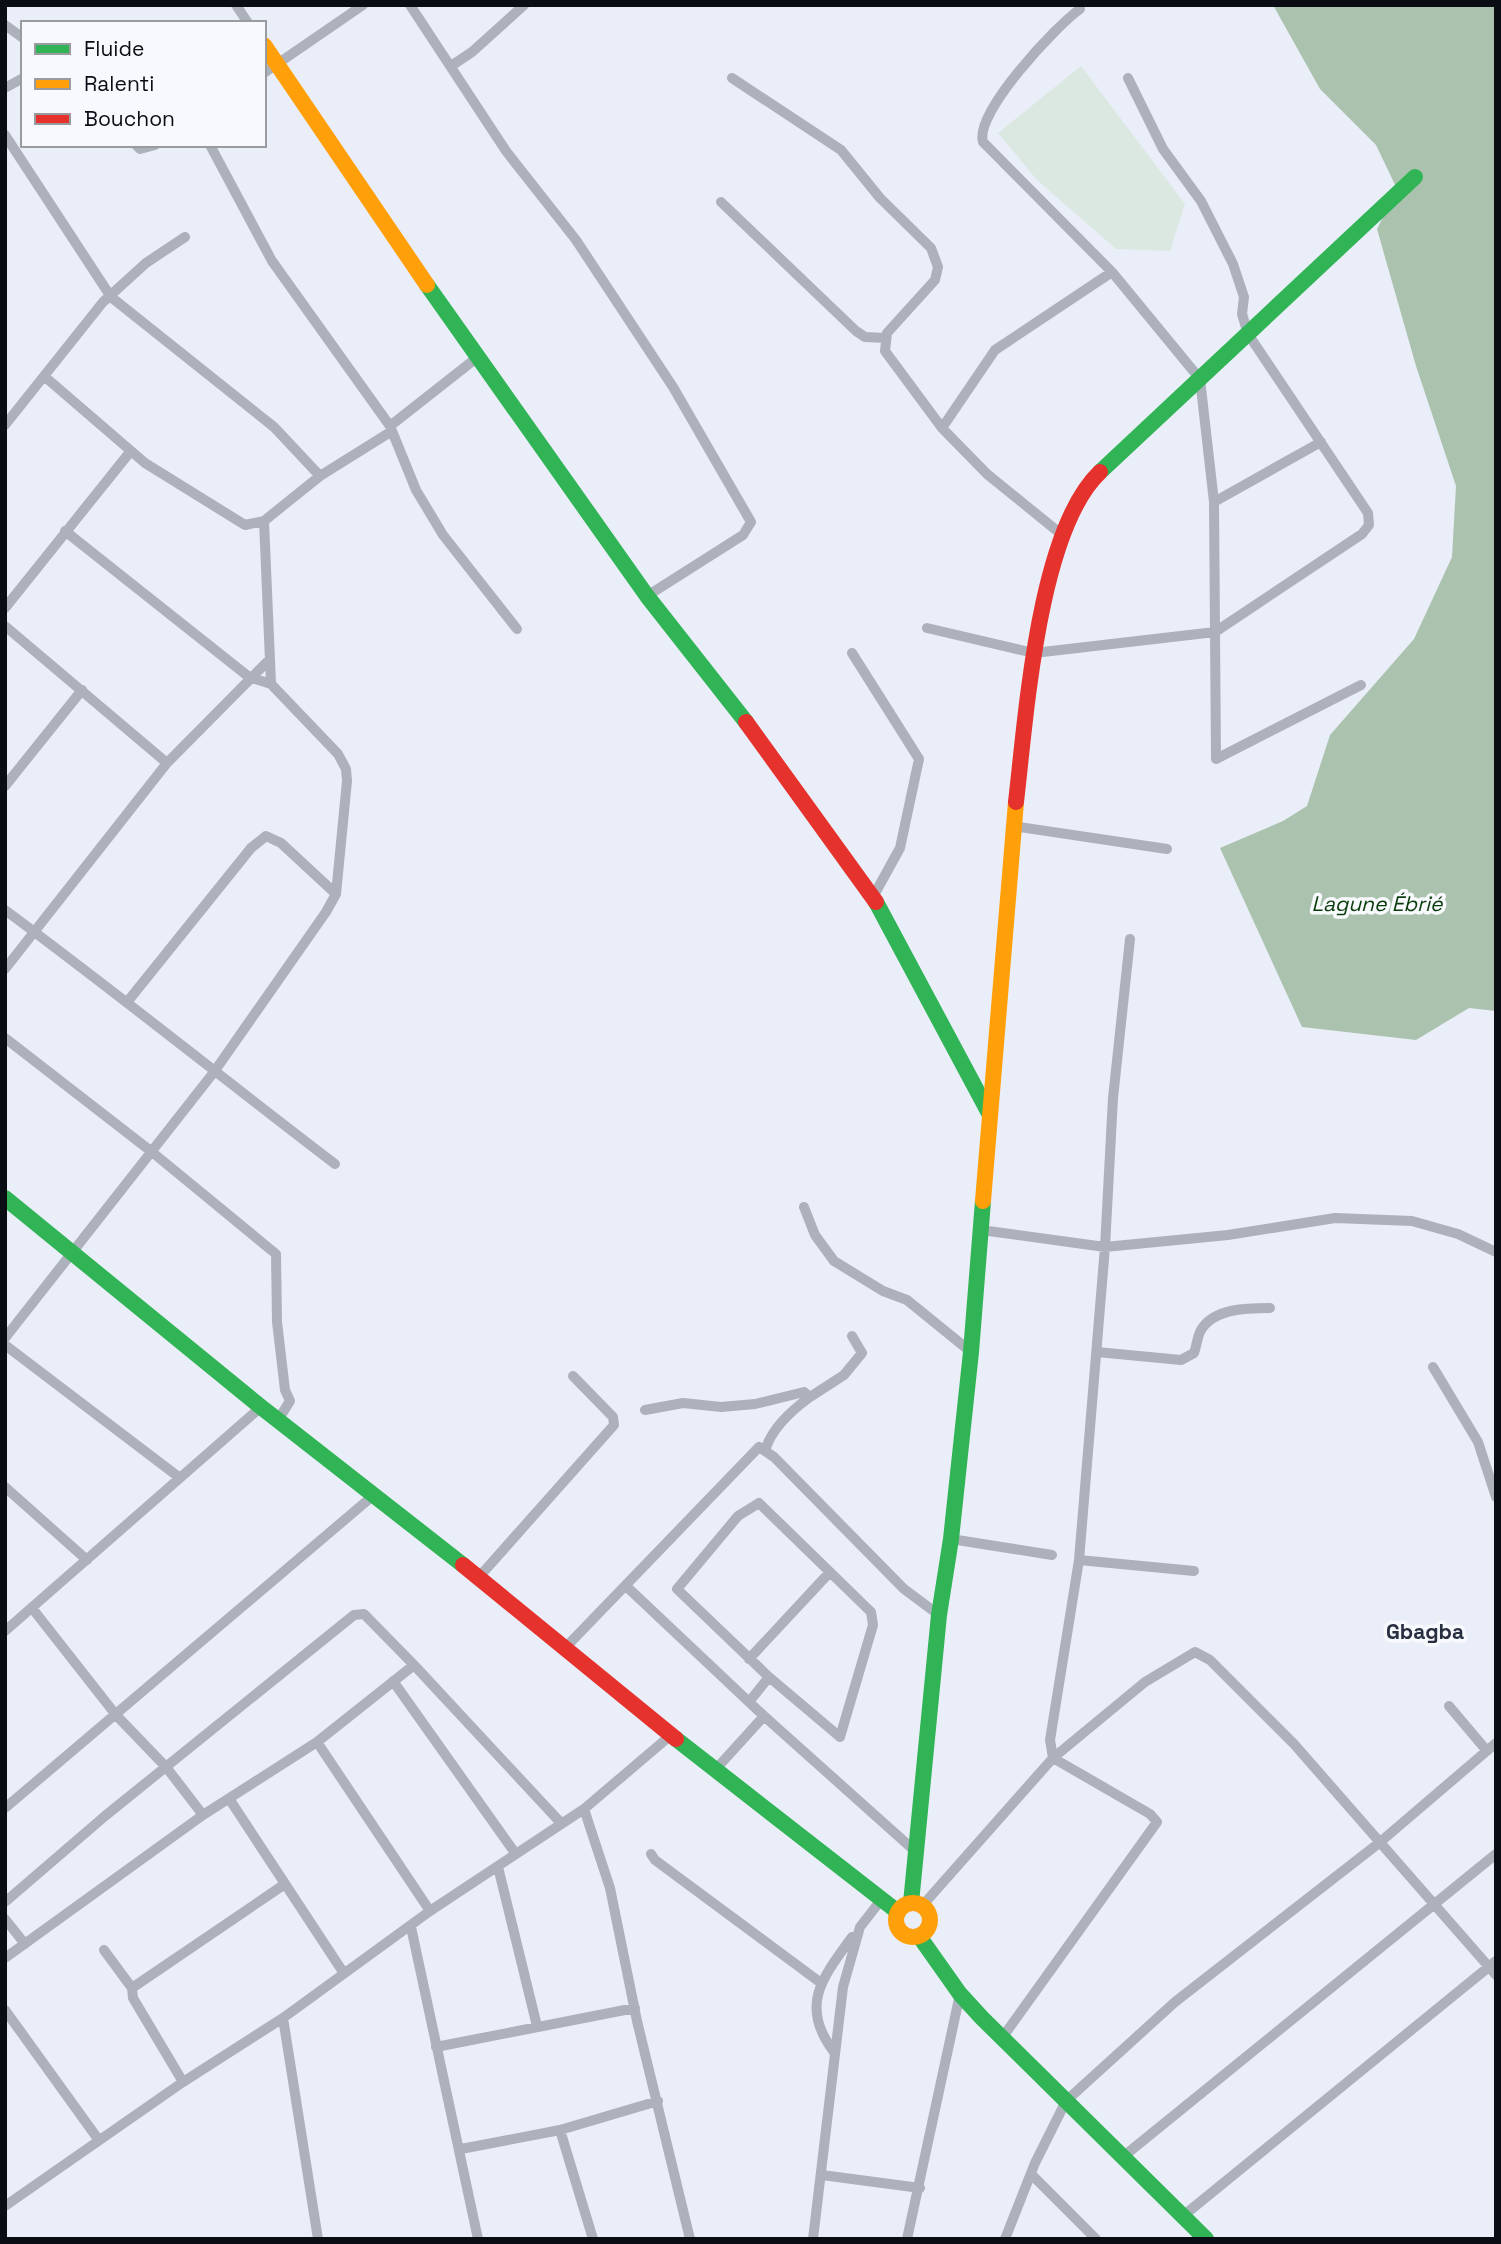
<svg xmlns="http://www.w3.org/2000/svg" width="1501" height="2244" viewBox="0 0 1501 2244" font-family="'Space Grotesk',sans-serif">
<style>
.green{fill:#dbe8e1}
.water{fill:#abc3ae}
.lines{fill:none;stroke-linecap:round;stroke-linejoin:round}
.street{stroke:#acb1bc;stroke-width:10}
.fast{stroke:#30b455;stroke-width:16}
.slow{stroke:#ff9f0a;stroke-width:16}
.jam{stroke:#e5322d;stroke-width:16}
.labels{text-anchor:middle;stroke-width:7;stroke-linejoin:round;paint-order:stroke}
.water-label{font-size:21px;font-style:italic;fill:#0a3c0b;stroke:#f7f9fd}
.neighbourhood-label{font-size:21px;font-weight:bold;fill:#282f40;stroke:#f7f9fd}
</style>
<rect width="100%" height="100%" fill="#eaeef8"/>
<path class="green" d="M1081,66L1185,204L1170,251L1116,249L1037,180L998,133Z"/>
<path class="water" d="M1273,5H1496V1011L1469,1008L1416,1040L1302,1027L1220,848L1283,821L1307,806L1330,735L1414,639L1452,557L1456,486L1416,366L1377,229L1397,189L1376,145L1320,89Z"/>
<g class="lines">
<path class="street" d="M236,5L248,23
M410,5L506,151L576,240L673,387L751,522L743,535L647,596
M1080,9C1056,26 974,113 983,142L1112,272L1200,379L1214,502L1216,759L1361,685
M5,25L23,38
M451,66L472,52L524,5
M264,73L363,5
M732,78L841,150L880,198L931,248L938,267L935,280L887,333L885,351L942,428L987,474L1061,534
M5,88L23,78
M5,135L111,297L274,427L320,476
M136,145L140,149L155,145
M210,145L272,261L390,426
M721,202L856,331L865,337L885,338
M44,376L145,463L245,525L264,521L320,476L392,431L390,426L479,356
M5,425L103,302L146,263L185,237
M942,428L995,350L1112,272
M392,431L416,490L443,535L517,629
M1214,502L1321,442
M264,521L271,684
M5,608L130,452
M5,626L167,763
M927,628L1034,653L1215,632L1362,534L1369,525L1368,513L1248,334L1242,314L1244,297L1233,264L1201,201L1163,149L1128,78
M852,653L919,759L900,848L873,897
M5,786L82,690
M1013,826L1167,849
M5,910C117,993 225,1080 335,1164
M5,969L167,763L269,660
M128,1001L251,848L266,836L281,843L336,894
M5,1038L152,1152L276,1254L277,1322L285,1390L290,1401L278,1420
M804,1207L815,1235L834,1261L883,1291L907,1300L971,1352
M981,1230L1105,1247L1228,1235L1335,1218L1412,1221L1458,1234L1496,1252
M5,1338L214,1072L326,912L336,894L347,781L346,769L338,754L271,684L249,677L65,531
M5,1345L180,1478
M1097,1352L1181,1360L1194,1353C1197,1345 1197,1337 1201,1330C1214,1308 1248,1308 1270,1308
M1433,1367L1478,1442L1496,1497
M810,1397L844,1375L862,1353L852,1336
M645,1410L683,1403L721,1407L755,1404L804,1392L810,1397C792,1410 771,1429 765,1451
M5,1487L87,1560
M951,1539L1052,1555
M1079,1560L1194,1571
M479,1577L614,1425L613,1417L573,1376
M626,1586L764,1716L916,1852
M32,1608L116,1715L166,1767L203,1815
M5,1631L261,1407
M565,1648L759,1447L774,1457L904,1589L939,1615
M749,1659L830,1572
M393,1681L515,1853
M749,1702L769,1677L840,1737L873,1625L871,1612L759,1503L738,1516L677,1589L769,1677
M1449,1706L1487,1751
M317,1742L430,1911
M1053,1758L1050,1740L1079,1560L1105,1247L1113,1098L1130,939
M716,1769L764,1716
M230,1800L343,1972
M5,1808L375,1494
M584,1809L610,1888L637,2021L690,2239
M651,1854L655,1860L821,1983
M498,1867L537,2026
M5,1902L105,1816L354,1615L364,1614L414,1665
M922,1906L1053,1758L1145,1682L1195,1652L1210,1660L1294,1744L1496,1975
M5,1919L25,1944
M411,1927L478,2239
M104,1950L132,1988
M5,1958L203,1815L317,1742L414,1665L560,1822
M5,2010L98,2139
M283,2018L318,2239
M1002,2038L1157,1822L1150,1814L1053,1758
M436,2047L635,2008
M834,2052C799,2006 822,1978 852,1937
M183,2082L133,1998L132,1988L285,1884
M560,2130L593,2239
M461,2149L560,2130L658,2101
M1124,2156L1496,1854
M1031,2174L1096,2239
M822,2175L920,2188
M5,2206L183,2082L283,2018L430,1911L584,1809L671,1735
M1183,2216L1496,1961
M813,2239L843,1987L860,1927L881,1900
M907,2239L960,1994
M1005,2239L1035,2163L1066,2101L1175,2002L1379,1843L1496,1743"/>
<path class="fast" d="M427,285L647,596L746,722
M1100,472L1415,177
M876,902L990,1115
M5,1198L261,1407L463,1565
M676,1739L898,1912
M911,1903L939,1615L951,1539L971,1352L983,1201
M919,1936L960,1994L982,2018L1206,2239"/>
<path class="slow" d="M264,45L427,285
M983,1201L1016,802
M896 1920a17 17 0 1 1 34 0a17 17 0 1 1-34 0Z"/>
<path class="jam" d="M746,722L876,902
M1016,802C1026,717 1038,531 1100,472
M463,1565L676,1739"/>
</g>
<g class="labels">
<g class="water-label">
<text x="1377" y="911">Lagune Ébrié</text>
</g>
<g class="neighbourhood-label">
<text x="1425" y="1639">Gbagba</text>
</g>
</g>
<rect width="1501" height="2244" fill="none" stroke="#0b0d15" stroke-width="14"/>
<rect x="21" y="21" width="245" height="126" fill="#f7f9fd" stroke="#999ba0" stroke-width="2"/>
<rect x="35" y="44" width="35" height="10" fill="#30b455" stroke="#999ba0" stroke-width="2"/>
<text x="84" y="56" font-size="21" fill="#0b0d15">Fluide</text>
<rect x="35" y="79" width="35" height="10" fill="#ff9f0a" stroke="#999ba0" stroke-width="2"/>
<text x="84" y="91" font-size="21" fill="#0b0d15">Ralenti</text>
<rect x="35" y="114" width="35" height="10" fill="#e5322d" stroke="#999ba0" stroke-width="2"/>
<text x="84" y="126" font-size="21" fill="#0b0d15">Bouchon</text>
</svg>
